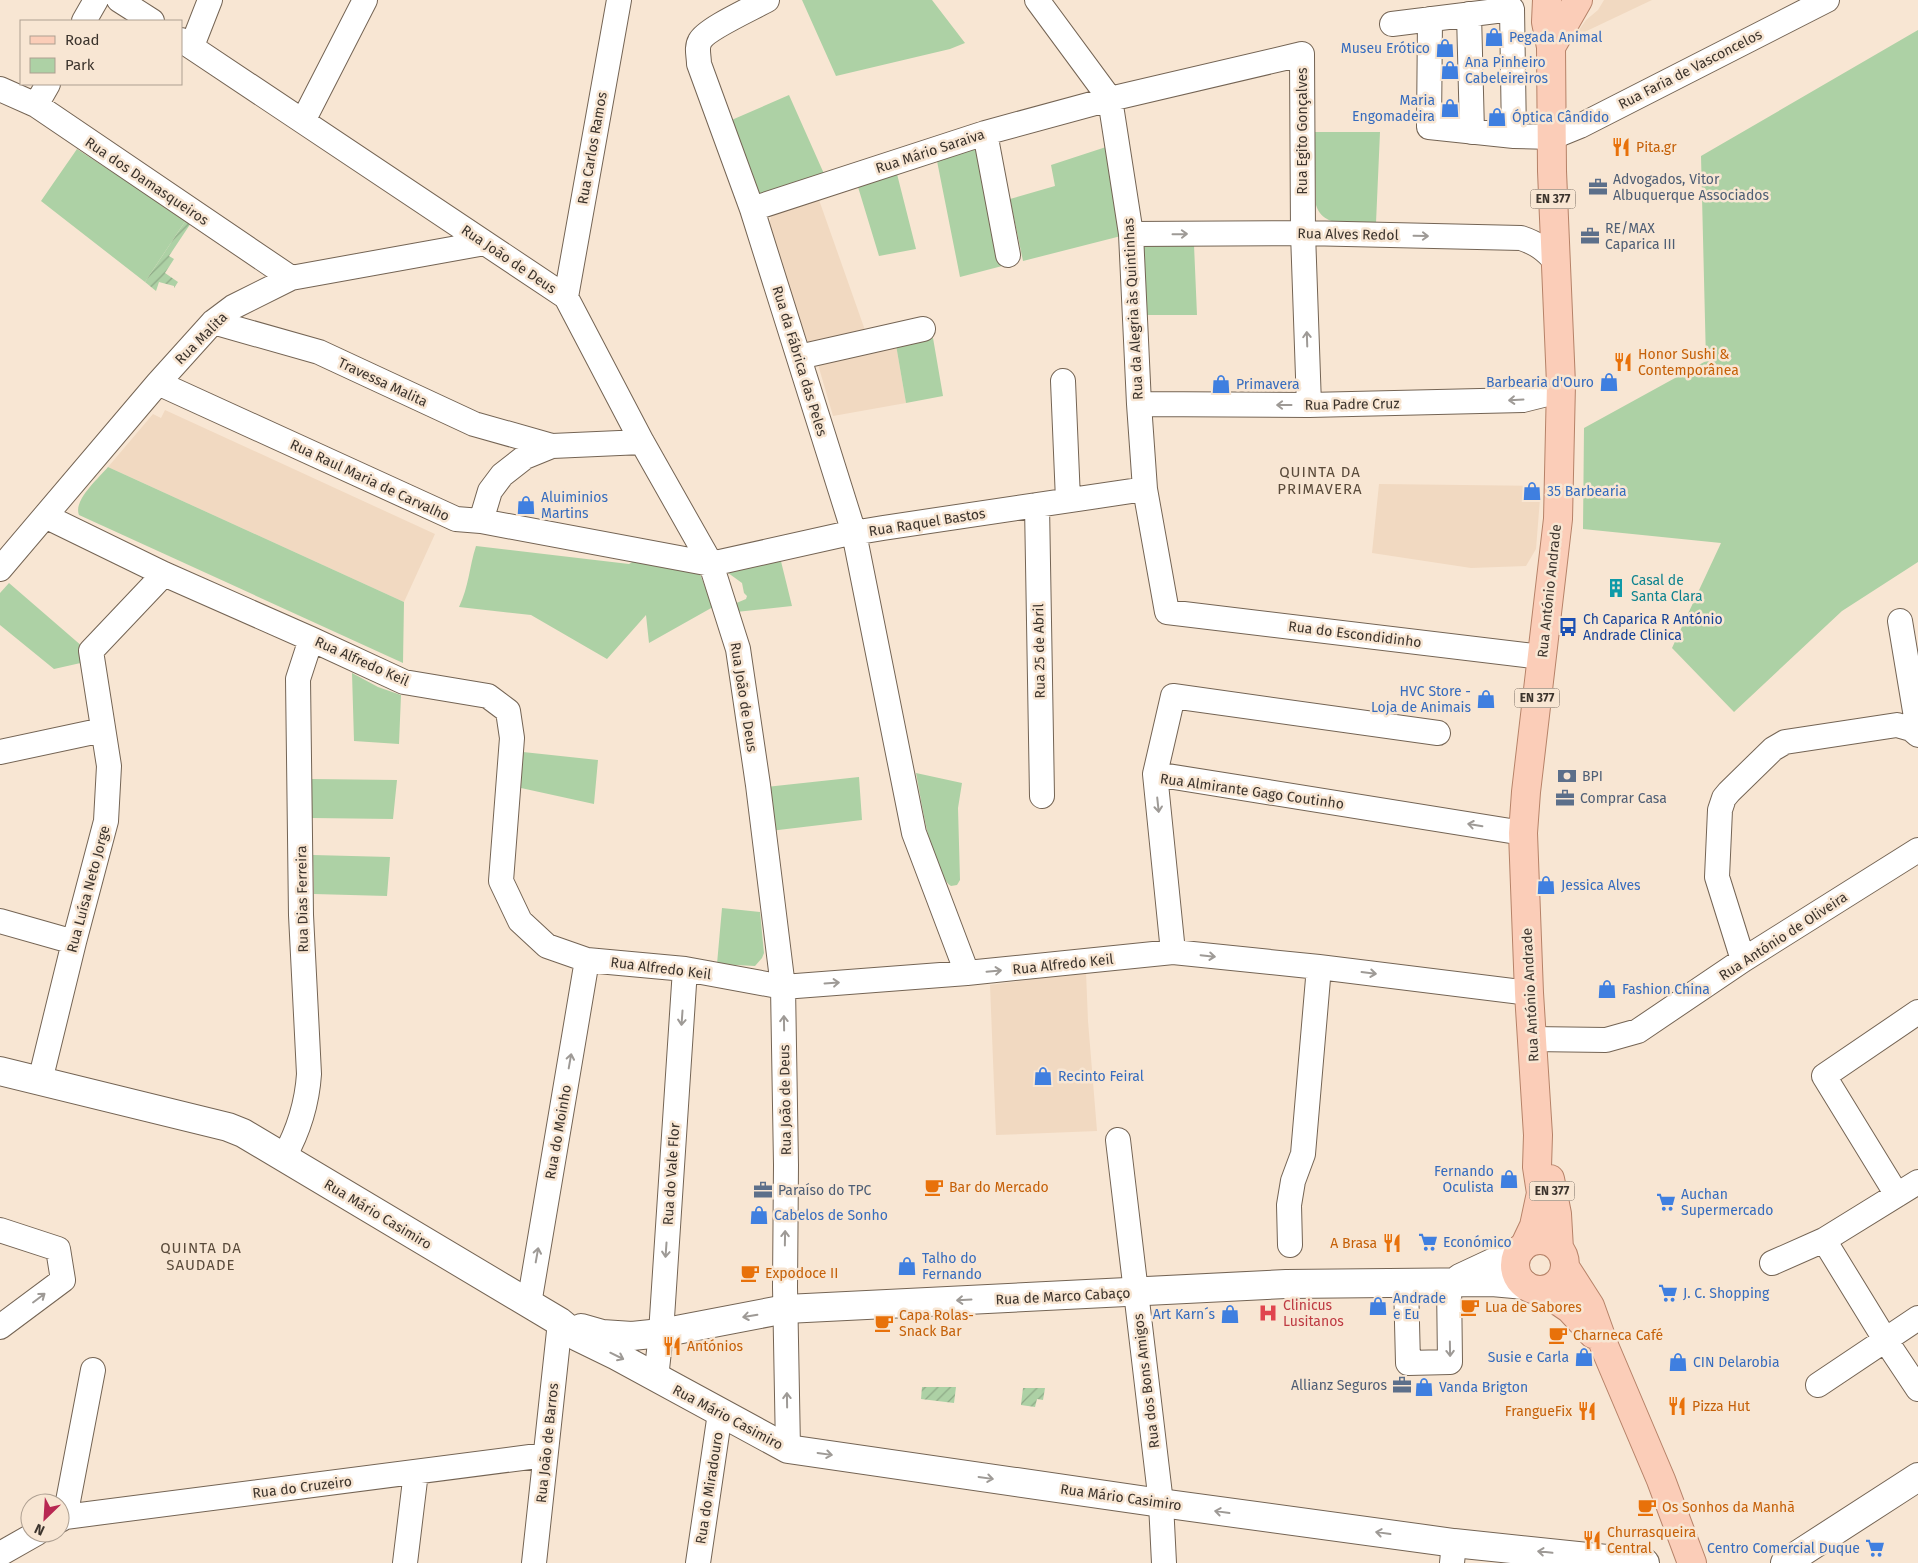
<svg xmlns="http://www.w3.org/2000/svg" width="1918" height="1563" viewBox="0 0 1918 1563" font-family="'Fira Sans',sans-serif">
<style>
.built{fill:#f1d9c1}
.green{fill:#add1a5}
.garden{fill:url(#garden-furrows)}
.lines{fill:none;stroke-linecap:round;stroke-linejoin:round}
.street-casing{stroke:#746454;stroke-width:26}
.secondary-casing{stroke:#746454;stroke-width:30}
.primary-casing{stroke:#b68268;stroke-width:30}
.street{stroke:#fff;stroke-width:24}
.secondary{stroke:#fff;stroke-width:28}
.primary{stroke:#fbcdb8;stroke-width:28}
.oneway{stroke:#9e9a96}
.labels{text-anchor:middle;stroke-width:5;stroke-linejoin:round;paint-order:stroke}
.shield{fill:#f8e6d3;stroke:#74695f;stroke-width:1}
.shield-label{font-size:12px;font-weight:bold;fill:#3c342d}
.shop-label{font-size:14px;fill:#366cbe;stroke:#f8e6d3;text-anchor:start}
.street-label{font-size:14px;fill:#3c342d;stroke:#f8e6d3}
.food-label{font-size:14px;fill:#c56008;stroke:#f8e6d3;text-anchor:start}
.service-label{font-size:14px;fill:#4e5e75;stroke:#f8e6d3;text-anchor:start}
.culture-label{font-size:14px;fill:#0d838f;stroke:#f8e6d3;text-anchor:start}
.transit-label{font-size:14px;fill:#164399;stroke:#f8e6d3;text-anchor:start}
.health-label{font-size:14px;fill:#be3a42;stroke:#f8e6d3;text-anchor:start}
.neighbourhood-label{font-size:15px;letter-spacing:1px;fill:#5a4b3b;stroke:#f8e6d3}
</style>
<defs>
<pattern id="garden-furrows" width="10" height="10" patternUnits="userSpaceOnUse" patternTransform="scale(1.25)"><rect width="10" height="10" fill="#add1a5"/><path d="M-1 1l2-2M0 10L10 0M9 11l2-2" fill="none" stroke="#8eaa87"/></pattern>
</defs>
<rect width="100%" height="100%" fill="#f8e6d3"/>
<path class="built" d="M1604,0H1652L1574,37L1586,20L1598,10Z
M818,197L866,333L808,343L768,228L771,217L776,213Z
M896,345L906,403L833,416L817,361Z
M165,410L435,534L404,602L108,467L153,414L161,418Z
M1379,484L1541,486L1536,549L1526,566L1471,568L1372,553Z
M1086,972L1088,1021L1097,1131L996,1135L990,985Z"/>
<path class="green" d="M802,0H932L965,43L950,49L836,76Z
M1918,30V562L1842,611L1734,712L1672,648L1721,543L1583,529L1584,428L1706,361L1701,156Z
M789,95L825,176L764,195L755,191L727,122Z
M1314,132H1380L1376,223C1356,222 1323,230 1316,205Z
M981,147L1006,265L960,277L937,161Z
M1106,147L1121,236L1023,261L1010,199L1055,186L1051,165Z
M77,149L186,220L145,282L41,201Z
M897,174L916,249L879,256L858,187Z
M1143,244L1194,245L1197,315H1147Z
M933,338L943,396L906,403L896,345Z
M108,467L404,602L403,663L79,515C73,500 99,478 108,467Z
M776,541L792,606L736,612L734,604L746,599L747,596L744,593L742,583L724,570Z
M476,546L629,564L644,555L698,569L713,607L649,643L646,615L607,659L531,615L459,607C469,586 469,568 476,546Z
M9,583L83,647L85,662L54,669L0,625V593Z
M352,673L378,687L401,695L399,744L354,741Z
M523,752L598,760L594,804L521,788Z
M916,773L962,783L958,808L960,880L957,885L951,886C931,871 921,798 916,773Z
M859,777L862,820L770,831L766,787Z
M312,779L397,780L393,819L312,818Z
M313,855L390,857L387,896L314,894Z
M722,908L760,912L764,953L762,958L755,966L717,964Z"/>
<path class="garden" d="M186,220L191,223L169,256L174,259L165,273L178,282L174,288V286L159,282L156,291L145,282Z
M922,1387H956L954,1403L921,1399Z
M1023,1388H1045L1043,1400L1037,1399L1035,1407L1021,1405Z"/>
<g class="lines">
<g class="street-casing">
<path id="street" d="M119,0L152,21
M767,0C753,8 706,29 700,41C696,48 699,56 699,64L752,209L854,533L914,833L967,973
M1037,0L1110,99L1131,234L1139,404L1145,489L1167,612L1542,657
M1469,14L1472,132
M1430,19L1429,127L1514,136L1553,137L1580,126L1827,0
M84,21L96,0
M1392,24L1512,9L1514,136
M181,40L566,297L642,442L711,564L738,649L758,785L783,987L786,1165L785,1287L788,1449
M192,46L210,0
M0,89L36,105L291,278
M36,105L48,84
M303,121L365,0
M985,133L1008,255
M752,209L985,133L1110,99L1302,54L1303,233L1309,405
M1131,234L1303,233L1521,238C1536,243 1545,249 1556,262
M566,297L619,0
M213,322L319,352L474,424L552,446
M799,357L923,329
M1063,381L1068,500
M158,383L456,519L481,521L711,564L841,535L883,528L1145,489
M1139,404L1309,405L1523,400L1547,394L1561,384
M1037,505L1042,796
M45,516L164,574L311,639L404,682L488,696L508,711L512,738L501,881L520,921L547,946L587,960L685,969L783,987L967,973L1173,952L1319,967L1529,993
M481,521L490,491L502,475L525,457L552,446L642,442
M0,569L158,383L213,322L233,307L291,278L485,243
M1900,621L1918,729
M0,752L103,730
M1155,774L1173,696L1438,733
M0,921L74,942
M1173,952L1155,774L1523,833
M1743,960L1717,877L1720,810L1724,798L1729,792L1773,749L1785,742L1897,725L1911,729L1918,735
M1532,1039L1606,1040L1638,1031L1743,960L1918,850
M40,1081L74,942L106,821L109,766L91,651L164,574
M1118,1140L1161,1503L1164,1563
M284,1157C299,1130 307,1105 309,1074L301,915L298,679L311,639
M1918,1182L1824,1240L1886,1341L1918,1389
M1897,1195L1824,1076L1918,1012
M0,1230L58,1249L63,1280L0,1327
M1290,1245L1289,1205L1293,1181L1303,1154L1319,967
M1772,1263L1824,1240
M1406,1283L1408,1363L1450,1362L1449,1283
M529,1304L587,960
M656,1378L661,1333L685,969
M1818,1385L1918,1318
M65,1517L93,1370
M60,1520L65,1517L545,1455
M0,1554L37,1533
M405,1563L416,1472
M534,1563L560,1322
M698,1563L720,1413
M1452,1563L1454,1543"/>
</g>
<g class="secondary-casing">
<path id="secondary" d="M0,1071L228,1127L243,1133L560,1322L578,1337L617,1356L788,1449L1161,1503L1454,1543L1645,1563
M1460,1278L1520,1250
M581,1328L602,1334L632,1336L661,1333L786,1309L1286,1284L1492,1282L1525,1285
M1785,1563L1918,1477"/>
</g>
<g class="primary-casing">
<path id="primary" d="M1551,47L1578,0
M1550,1179L1557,1214L1559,1249
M1515 1265a25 25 0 1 1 50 0a25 25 0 1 1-50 0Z
M1525,1245L1534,1226L1541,1193L1537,1167L1538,1135L1529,993L1523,833L1526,792L1558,519L1561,384L1552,171L1551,47L1546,22L1547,0
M1565,1267L1590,1306L1605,1348L1661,1480L1692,1563
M1542,1290L1570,1309L1593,1334"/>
</g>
<use href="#street" class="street"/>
<use href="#secondary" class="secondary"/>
<use href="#primary" class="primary"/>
</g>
<defs><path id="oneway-shaft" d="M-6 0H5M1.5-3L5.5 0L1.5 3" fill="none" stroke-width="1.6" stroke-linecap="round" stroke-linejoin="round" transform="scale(1.25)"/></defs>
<g class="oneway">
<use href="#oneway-shaft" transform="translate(1180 234) rotate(-1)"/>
<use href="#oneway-shaft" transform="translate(1421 236) rotate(1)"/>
<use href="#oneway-shaft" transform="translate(1307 339) rotate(-92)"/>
<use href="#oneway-shaft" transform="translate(1516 400) rotate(177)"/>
<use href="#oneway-shaft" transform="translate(1284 405) rotate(-180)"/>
<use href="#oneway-shaft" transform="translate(1158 805) rotate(84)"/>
<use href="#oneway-shaft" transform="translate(1475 825) rotate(-171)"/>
<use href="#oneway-shaft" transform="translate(1208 956) rotate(6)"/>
<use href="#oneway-shaft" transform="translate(994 971) rotate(-5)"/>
<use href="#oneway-shaft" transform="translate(1369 973) rotate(7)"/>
<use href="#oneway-shaft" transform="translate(832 983) rotate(-4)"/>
<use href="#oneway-shaft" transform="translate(682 1018) rotate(94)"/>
<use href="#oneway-shaft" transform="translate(784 1023) rotate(-91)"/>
<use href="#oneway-shaft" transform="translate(570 1061) rotate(-80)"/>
<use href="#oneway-shaft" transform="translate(785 1238) rotate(-89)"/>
<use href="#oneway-shaft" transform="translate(666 1250) rotate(94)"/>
<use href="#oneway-shaft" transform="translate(537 1255) rotate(-80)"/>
<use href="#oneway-shaft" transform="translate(39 1298) rotate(-37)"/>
<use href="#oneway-shaft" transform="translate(964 1300) rotate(177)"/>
<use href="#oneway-shaft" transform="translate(750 1316) rotate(171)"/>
<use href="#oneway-shaft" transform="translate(1450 1349) rotate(89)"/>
<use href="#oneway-shaft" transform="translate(617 1356) rotate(26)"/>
<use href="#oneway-shaft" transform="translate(787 1400) rotate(-91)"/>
<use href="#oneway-shaft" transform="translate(825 1454) rotate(8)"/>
<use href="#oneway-shaft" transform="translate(986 1478) rotate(8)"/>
<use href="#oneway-shaft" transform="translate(1222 1512) rotate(-172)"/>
<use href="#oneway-shaft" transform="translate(1383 1533) rotate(-172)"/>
<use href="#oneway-shaft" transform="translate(1545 1552) rotate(-174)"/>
</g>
<defs>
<g id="shop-bare" transform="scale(1.5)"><path d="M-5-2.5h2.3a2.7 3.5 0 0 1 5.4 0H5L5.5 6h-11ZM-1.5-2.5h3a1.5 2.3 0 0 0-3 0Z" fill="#3f7fe0" stroke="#f8e6d3" stroke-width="2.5" paint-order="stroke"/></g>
<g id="restaurant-bare" transform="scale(1.5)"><path d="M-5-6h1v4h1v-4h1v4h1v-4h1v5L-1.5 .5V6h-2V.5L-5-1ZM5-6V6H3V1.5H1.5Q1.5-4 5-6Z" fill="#e8710a" stroke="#f8e6d3" stroke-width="2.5" paint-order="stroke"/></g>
<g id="office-bare" transform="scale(1.5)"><path d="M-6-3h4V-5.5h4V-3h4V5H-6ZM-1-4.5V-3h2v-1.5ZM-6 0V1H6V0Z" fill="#5c6f8a" stroke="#f8e6d3" stroke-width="2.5" paint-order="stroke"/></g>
<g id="building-bare" transform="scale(1.5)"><path d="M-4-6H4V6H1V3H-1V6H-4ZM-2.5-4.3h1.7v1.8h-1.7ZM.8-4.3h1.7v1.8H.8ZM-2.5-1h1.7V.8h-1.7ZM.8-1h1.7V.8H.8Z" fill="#0f9aa8" stroke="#f8e6d3" stroke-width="2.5" paint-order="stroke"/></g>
<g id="bus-bare" transform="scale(1.5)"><path d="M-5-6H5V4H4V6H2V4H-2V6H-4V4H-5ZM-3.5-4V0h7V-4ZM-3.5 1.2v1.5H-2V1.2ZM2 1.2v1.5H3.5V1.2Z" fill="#1a4fb4" stroke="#f8e6d3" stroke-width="2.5" paint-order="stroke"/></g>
<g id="bank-bare" transform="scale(1.5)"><path d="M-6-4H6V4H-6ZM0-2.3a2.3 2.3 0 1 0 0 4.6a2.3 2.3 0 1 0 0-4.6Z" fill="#5c6f8a" stroke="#f8e6d3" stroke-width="2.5" paint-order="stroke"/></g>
<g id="cafe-bare" transform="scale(1.5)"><path d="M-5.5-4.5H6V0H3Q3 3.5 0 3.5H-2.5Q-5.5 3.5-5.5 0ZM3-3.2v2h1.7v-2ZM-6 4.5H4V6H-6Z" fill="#e8710a" stroke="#f8e6d3" stroke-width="2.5" paint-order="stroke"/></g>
<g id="supermarket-bare" transform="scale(1.5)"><path d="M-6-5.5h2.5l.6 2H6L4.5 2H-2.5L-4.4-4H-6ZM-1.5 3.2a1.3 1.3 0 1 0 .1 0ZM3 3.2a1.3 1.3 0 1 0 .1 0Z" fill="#3f7fe0" stroke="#f8e6d3" stroke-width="2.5" paint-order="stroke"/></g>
<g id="hospital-bare" transform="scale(1.5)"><path d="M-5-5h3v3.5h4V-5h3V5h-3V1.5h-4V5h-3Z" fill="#e0444e" stroke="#f8e6d3" stroke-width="2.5" paint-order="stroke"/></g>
</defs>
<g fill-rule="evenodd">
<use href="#shop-bare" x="1494" y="37"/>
<use href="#shop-bare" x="1445" y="48"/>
<use href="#shop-bare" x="1450" y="70"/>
<use href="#shop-bare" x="1450" y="108"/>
<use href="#shop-bare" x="1497" y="117"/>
<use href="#restaurant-bare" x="1621" y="147"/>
<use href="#office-bare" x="1598" y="187"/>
<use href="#office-bare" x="1590" y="236"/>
<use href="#restaurant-bare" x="1623" y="362"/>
<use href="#shop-bare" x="1609" y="382"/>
<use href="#shop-bare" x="1221" y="384"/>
<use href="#shop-bare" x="1532" y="491"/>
<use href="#shop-bare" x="526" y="505"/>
<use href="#building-bare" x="1616" y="588"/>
<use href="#bus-bare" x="1568" y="627"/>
<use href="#shop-bare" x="1486" y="699"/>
<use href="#bank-bare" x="1567" y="776"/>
<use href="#office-bare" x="1565" y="798"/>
<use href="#shop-bare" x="1546" y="885"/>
<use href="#shop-bare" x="1607" y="989"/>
<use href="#shop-bare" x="1043" y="1076"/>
<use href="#shop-bare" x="1509" y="1179"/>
<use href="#cafe-bare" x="934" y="1187"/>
<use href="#office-bare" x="763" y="1190"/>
<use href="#supermarket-bare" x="1666" y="1202"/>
<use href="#shop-bare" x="759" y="1215"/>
<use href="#supermarket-bare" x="1428" y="1242"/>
<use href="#restaurant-bare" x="1392" y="1243"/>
<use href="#shop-bare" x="907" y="1266"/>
<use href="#cafe-bare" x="750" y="1273"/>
<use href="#supermarket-bare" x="1668" y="1293"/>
<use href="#shop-bare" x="1378" y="1306"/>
<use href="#cafe-bare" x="1470" y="1307"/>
<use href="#hospital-bare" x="1268" y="1313"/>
<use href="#shop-bare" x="1230" y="1314"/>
<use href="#cafe-bare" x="884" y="1323"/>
<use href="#cafe-bare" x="1558" y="1335"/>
<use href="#restaurant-bare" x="672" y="1346"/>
<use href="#shop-bare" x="1584" y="1357"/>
<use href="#shop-bare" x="1678" y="1362"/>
<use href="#office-bare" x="1402" y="1385"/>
<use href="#shop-bare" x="1424" y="1387"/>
<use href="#restaurant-bare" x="1677" y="1406"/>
<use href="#restaurant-bare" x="1587" y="1411"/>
<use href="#cafe-bare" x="1647" y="1507"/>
<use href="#restaurant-bare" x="1592" y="1540"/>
<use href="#supermarket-bare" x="1875" y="1548"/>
</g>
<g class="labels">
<g class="shield">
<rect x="1530.5" y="189.5" width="45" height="19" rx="4"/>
<rect x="1514.5" y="688.5" width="45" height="19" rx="4"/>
<rect x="1529.5" y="1181.5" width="45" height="19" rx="4"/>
</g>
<g class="shield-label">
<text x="1553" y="203">EN 377</text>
<text x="1537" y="702">EN 377</text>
<text x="1552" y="1195">EN 377</text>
</g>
<g class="shop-label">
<text x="1509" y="42">Pegada Animal</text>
<text x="1430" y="53" text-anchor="end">Museu Erótico</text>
<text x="1465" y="67">Ana Pinheiro<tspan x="1465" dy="16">Cabeleireiros</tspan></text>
<text x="1435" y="105" text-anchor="end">Maria<tspan x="1435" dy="16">Engomadeira</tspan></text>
<text x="1512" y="122">Óptica Cândido</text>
<text x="1594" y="387" text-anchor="end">Barbearia d'Ouro</text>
<text x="1236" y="389">Primavera</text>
<text x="1547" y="496">35 Barbearia</text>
<text x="541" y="502">Aluiminios<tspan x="541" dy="16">Martins</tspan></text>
<text x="1471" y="696" text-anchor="end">HVC Store -<tspan x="1471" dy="16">Loja de Animais</tspan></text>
<text x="1561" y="890">Jessica Alves</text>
<text x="1622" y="994">Fashion China</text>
<text x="1058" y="1081">Recinto Feiral</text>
<text x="1494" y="1176" text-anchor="end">Fernando<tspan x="1494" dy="16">Oculista</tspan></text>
<text x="1681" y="1199">Auchan<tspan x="1681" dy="16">Supermercado</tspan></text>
<text x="774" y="1220">Cabelos de Sonho</text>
<text x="1443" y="1247">Económico</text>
<text x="922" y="1263">Talho do<tspan x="922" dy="16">Fernando</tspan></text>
<text x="1683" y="1298">J. C. Shopping</text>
<text x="1393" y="1303">Andrade<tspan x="1393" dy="16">e Eu</tspan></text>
<text x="1215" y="1319" text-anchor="end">Art Karn´s</text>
<text x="1569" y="1362" text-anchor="end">Susie e Carla</text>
<text x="1693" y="1367">CIN Delarobia</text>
<text x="1439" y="1392">Vanda Brigton</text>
<text x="1860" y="1553" text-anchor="end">Centro Comercial Duque</text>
</g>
<g class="street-label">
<text transform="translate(1690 69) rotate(-27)" y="5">Rua Faria de Vasconcelos</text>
<text transform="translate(1302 131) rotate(-90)" y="5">Rua Egito Gonçalves</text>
<text transform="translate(592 148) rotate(-80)" y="5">Rua Carlos Ramos</text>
<text transform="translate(930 151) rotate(-18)" y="5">Rua Mário Saraiva</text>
<text transform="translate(147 181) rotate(34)" y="5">Rua dos Damasqueiros</text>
<text transform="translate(1348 234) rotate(1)" y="5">Rua Alves Redol</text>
<text transform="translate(509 259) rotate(34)" y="5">Rua João de Deus</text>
<text transform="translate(1133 309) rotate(-93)" y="5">Rua da Alegria às Quintinhas</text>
<text transform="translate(201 338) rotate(-45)" y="5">Rua Malita</text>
<text transform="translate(800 361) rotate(73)" y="5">Rua da Fábrica das Peles</text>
<text transform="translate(383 382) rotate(25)" y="5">Travessa Malita</text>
<text transform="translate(1352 404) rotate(-1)" y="5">Rua Padre Cruz</text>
<text transform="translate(370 480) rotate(25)" y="5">Rua Raul Maria de Carvalho</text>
<text transform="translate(927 522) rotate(-9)" y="5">Rua Raquel Bastos</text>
<text transform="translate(1549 591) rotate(-84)" y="5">Rua António Andrade</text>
<text transform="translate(1355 634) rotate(7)" y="5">Rua do Escondidinho</text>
<text transform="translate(1039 651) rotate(-91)" y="5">Rua 25 de Abril</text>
<text transform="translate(362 661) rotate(24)" y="5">Rua Alfredo Keil</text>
<text transform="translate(744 697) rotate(81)" y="5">Rua João de Deus</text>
<text transform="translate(1252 791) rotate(8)" y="5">Rua Almirante Gago Coutinho</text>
<text transform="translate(88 889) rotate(-75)" y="5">Rua Luísa Neto Jorge</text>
<text transform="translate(302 899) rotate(-91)" y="5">Rua Dias Ferreira</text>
<text transform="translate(1783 936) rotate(-33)" y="5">Rua António de Oliveira</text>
<text transform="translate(1063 964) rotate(-6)" y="5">Rua Alfredo Keil</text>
<text transform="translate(661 968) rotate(7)" y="5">Rua Alfredo Keil</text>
<text transform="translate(1530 995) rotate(-93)" y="5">Rua António Andrade</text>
<text transform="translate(785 1100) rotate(-91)" y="5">Rua João de Deus</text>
<text transform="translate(558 1132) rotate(-80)" y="5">Rua do Moinho</text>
<text transform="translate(671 1174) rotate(-86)" y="5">Rua do Vale Flor</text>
<text transform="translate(378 1214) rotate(31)" y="5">Rua Mário Casimiro</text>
<text transform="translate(1063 1296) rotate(-3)" y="5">Rua de Marco Cabaço</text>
<text transform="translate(1146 1381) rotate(-97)" y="5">Rua dos Bons Amigos</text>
<text transform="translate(728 1417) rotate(28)" y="5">Rua Mário Casimiro</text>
<text transform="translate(547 1443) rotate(-84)" y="5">Rua João de Barros</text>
<text transform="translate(302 1487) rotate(-7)" y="5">Rua do Cruzeiro</text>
<text transform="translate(709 1488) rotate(-81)" y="5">Rua do Miradouro</text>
<text transform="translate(1121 1497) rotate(8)" y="5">Rua Mário Casimiro</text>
</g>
<g class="food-label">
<text x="1636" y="152">Pita.gr</text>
<text x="1638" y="359">Honor Sushi &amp;<tspan x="1638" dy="16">Contemporânea</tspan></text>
<text x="949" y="1192">Bar do Mercado</text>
<text x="1377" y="1248" text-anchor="end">A Brasa</text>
<text x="765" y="1278">Expodoce II</text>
<text x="1485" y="1312">Lua de Sabores</text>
<text x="899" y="1320">Capa Rolas-<tspan x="899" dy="16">Snack Bar</tspan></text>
<text x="1573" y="1340">Charneca Café</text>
<text x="687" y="1351">Antónios</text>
<text x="1692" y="1411">Pizza Hut</text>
<text x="1572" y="1416" text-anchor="end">FrangueFix</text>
<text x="1662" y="1512">Os Sonhos da Manhã</text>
<text x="1607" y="1537">Churrasqueira<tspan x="1607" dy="16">Central</tspan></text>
</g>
<g class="service-label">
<text x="1613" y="184">Advogados, Vitor<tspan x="1613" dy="16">Albuquerque Associados</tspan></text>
<text x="1605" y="233">RE/MAX<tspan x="1605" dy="16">Caparica III</tspan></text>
<text x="1582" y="781">BPI</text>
<text x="1580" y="803">Comprar Casa</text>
<text x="778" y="1195">Paraíso do TPC</text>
<text x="1387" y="1390" text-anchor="end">Allianz Seguros</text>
</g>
<g class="culture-label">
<text x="1631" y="585">Casal de<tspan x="1631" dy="16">Santa Clara</tspan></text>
</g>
<g class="transit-label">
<text x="1583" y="624">Ch Caparica R António<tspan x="1583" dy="16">Andrade Clinica</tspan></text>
</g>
<g class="health-label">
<text x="1283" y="1310">Clinicus<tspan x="1283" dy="16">Lusitanos</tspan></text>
</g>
<g class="neighbourhood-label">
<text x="1320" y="477">QUINTA DA<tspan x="1320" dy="17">PRIMAVERA</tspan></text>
<text x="201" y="1253">QUINTA DA<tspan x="201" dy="17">SAUDADE</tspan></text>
</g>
</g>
<rect x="20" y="20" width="162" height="65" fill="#f8e6d3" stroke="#ad9f91"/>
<rect x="30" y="36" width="25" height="8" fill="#fbcdb8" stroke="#ad9f91"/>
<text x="65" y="45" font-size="15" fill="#3c342d">Road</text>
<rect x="30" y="58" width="25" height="15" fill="#add1a5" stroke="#ad9f91"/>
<text x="65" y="70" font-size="15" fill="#3c342d">Park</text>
<g transform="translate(45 1518) rotate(205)"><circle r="24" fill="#f8e6d3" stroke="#ad9f91"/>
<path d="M0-4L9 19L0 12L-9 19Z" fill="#b82852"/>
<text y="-8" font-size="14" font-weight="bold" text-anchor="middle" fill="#3c342d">N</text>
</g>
</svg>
